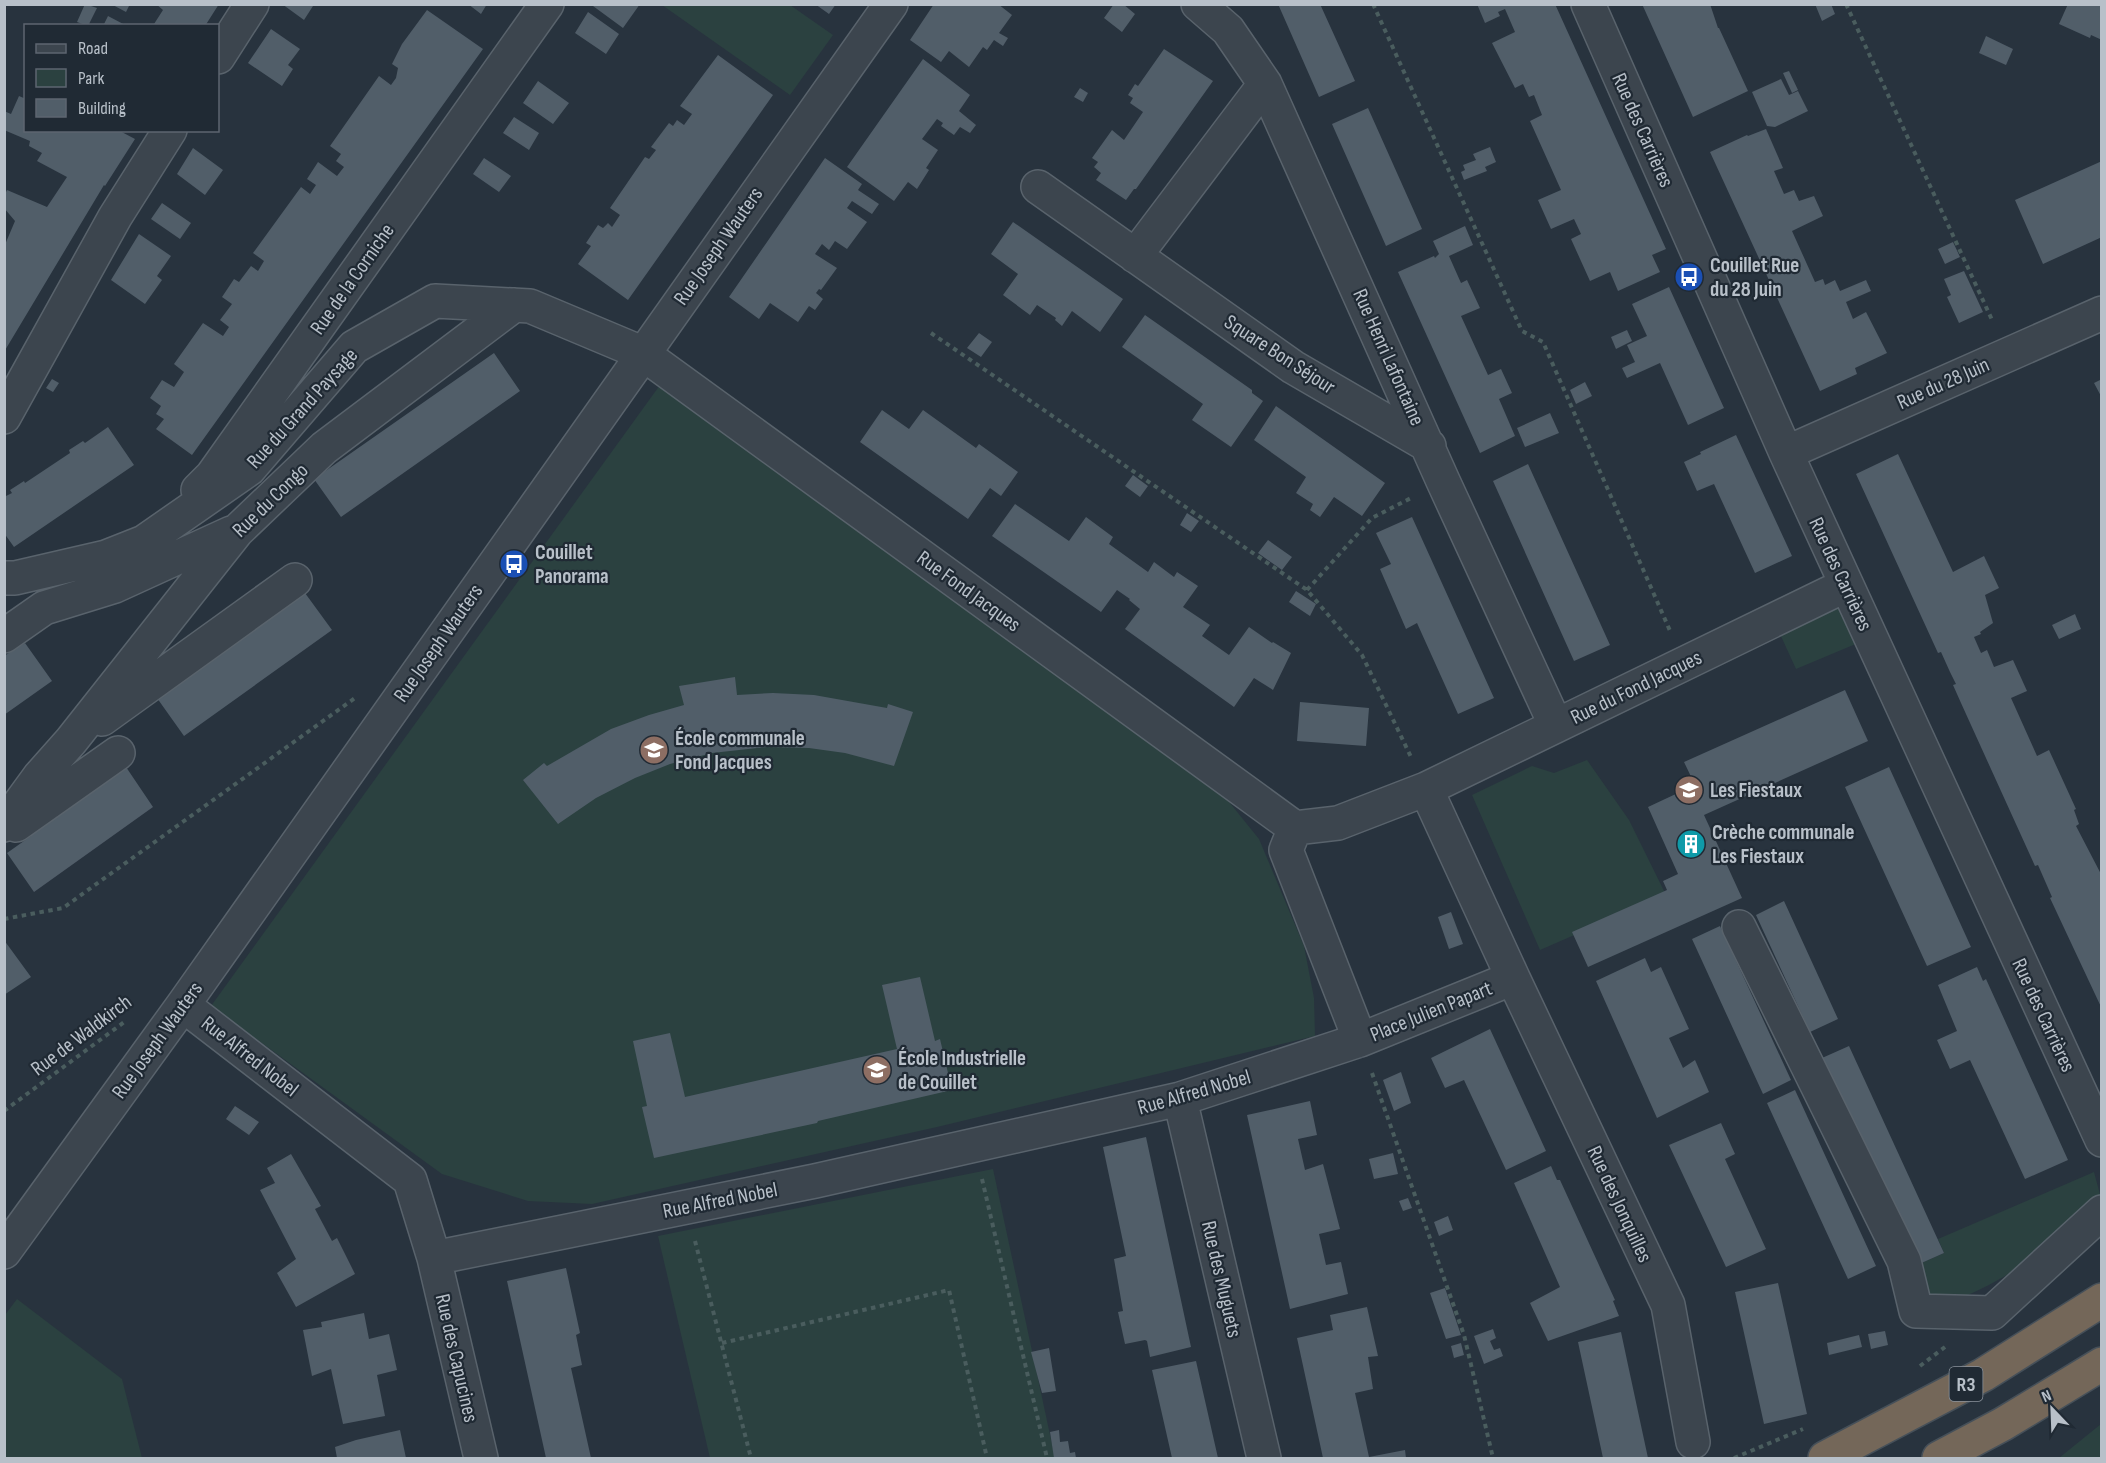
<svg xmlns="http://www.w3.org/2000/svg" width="2106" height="1463" viewBox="0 0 2106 1463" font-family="'Sofia Sans Condensed',sans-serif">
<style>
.green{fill:#2b4140}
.building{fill:#515e69}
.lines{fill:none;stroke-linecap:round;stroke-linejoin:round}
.minor-casing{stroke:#59636c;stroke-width:36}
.highway-casing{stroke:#465059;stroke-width:36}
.path{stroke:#4a5d5e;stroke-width:4;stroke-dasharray:4.5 4.5;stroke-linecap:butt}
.minor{stroke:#3c454e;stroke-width:33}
.highway{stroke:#746759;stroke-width:33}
.labels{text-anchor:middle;stroke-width:4.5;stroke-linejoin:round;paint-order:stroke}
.shield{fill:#202a34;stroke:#8a939c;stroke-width:1.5}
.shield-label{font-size:20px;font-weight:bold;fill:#b8c0c9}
.street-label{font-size:21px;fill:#b8c0c9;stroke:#202a34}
.poi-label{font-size:21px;font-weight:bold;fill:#b8c0c9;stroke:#202a34;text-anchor:start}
</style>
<rect width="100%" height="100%" fill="#28333e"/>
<path class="green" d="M662,5H790L833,35L790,95Z
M660,385L1217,787L1259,839L1304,946L1314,998L1315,1036L937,1127L592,1204L528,1201L442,1174L211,1006Z
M1841,607L1858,643L1796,669L1780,634Z
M1587,760L1629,820L1666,895L1540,950L1472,795L1532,766L1554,773Z
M993,1169L1055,1458H710L658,1236Z
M2094,1172L2101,1198C2069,1228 2036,1260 1996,1281C1976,1293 1954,1299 1934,1312L1917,1265L1944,1253L1938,1239Z
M17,1299L122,1379L142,1458H5V1315Z
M2101,1424V1458H2059Z"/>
<path class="building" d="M85,4L97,8L88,26L77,22Z
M111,4H130L126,12Z
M156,4H219L205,26H157L154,24L163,10Z
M282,4H311L313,6L304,20Z
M468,4H487L481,14Z
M594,4H640L623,28L593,6Z
M815,4H836L829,14Z
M934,4H998L1012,15L999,33L1008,38L1003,46L994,40L987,50L983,47L969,67L949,51L941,62L910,40Z
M1114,4H1123L1135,14L1122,32L1104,18Z
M1278,4H1320L1355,81L1319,97Z
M1477,4H1555L1666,249L1652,255L1660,272L1618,291L1610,272L1590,281L1571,239L1581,234L1574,219L1551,229L1538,200L1561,190L1530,121L1542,115L1534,95L1529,97L1523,84L1515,88L1492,43L1515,32L1505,9L1498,12L1500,16L1485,23Z
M1642,4H1710L1718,28H1719L1748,91L1693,117Z
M1815,4H1831L1835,14L1822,21Z
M2068,4H2102V40L2091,35L2090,38L2059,24Z
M427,10L483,49L192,455L156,429L164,419L156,414L161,406L150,398L162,380L174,387L184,372L174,364L203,323L223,336L229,327L220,320L232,304L222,297L234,279L239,282L251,266L258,271L264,261L253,253L301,187L310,194L316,185L307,179L318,162L337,176L344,167L336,161L341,154L330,146L379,76L391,85L396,78L398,68L392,64L402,44Z
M588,12L619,34L606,54L575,33Z
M108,16L127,26H103Z
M271,29L300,49L288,65L293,69L282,86L248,63Z
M1986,36L2013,49L2006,65L1979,53Z
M1164,49L1213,81L1136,189H1134L1126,200L1096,180L1101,173L1094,167L1098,162L1092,158L1112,130L1124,140L1143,112L1130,103L1133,98L1128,95L1135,84L1138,86Z
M718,55L773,95L628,300L578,264L591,246L586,243L598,225L603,228L608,223L612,227L620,215L610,208L645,157L649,159L656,150L651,147L669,123L673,126L677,120L684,125L692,114L680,106Z
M923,59L970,95L959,111L976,125L970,133L960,127L954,135L941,126L943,123L937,119L922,139L938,150L926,168L929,170L917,189L908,182L894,201L847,167Z
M1789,71L1798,90L1792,93L1783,73Z
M1781,79L1789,95L1798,91L1808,111L1775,127L1767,126L1752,92Z
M538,81L569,103L553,124L523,103Z
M1080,88L1088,93L1083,102L1074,97Z
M19,96L26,99V130H118L135,139L105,186L104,185L4,352V247L15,221L4,208V196L7,190L47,207L67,177L37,161L42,153L29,146L30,141L4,130V111L11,114Z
M1368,108L1422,229L1386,246L1332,124Z
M514,117L539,133L529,150L503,133Z
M1766,129L1783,168L1774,171L1784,194L1794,190L1799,201L1814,196L1823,216L1792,231L1815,282L1823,279L1825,285L1835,280L1840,291L1866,280L1871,291L1846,302L1853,319L1866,312L1887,353L1855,368L1857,374L1820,391L1710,152L1747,135L1748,136Z
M1490,147L1496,162L1485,167L1487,171L1464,180L1461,172L1465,170L1463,165L1476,160L1473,154Z
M193,148L223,170L205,195L177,174Z
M484,158L511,176L499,192L473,174Z
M825,158L862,184L858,190L879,204L872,214L852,201L847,208L867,222L847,249L835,241L829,250L822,244L815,254L837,268L821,290L819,289L816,293L823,299L815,310L809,306L798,322L770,303L759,319L729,297Z
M2102,161V237L2043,264L2015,200Z
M162,203L191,223L180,239L151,219Z
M1013,222L1123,299L1100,332L1072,311L1062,326L1055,320L1056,318L1037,305L1030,315L1003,295L1018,274L991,254Z
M1465,226L1473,245L1449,256L1461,283L1467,280L1480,308L1461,316L1488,375L1501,369L1512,393L1499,399L1515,436L1480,453L1398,272L1434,256L1435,258L1439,254L1433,241Z
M139,234L171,256L157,276L162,280L145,304L111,280Z
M1953,242L1960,257L1945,264L1938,249Z
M1964,271L1983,312L1959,323L1947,297L1951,295L1944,279Z
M1669,287L1724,408L1688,425L1660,363L1627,378L1622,368L1635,362L1627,345L1647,336L1632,304Z
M1145,315L1252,390V393L1263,401L1231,447L1192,420L1203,404L1122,347Z
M1627,330L1632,341L1616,349L1611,337Z
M979,333L992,342L981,357L967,348Z
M494,353L520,391L341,517L314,479Z
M52,379L59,383L53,392L46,388Z
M2102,379V398L2094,383Z
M1585,382L1592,396L1576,404L1570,390Z
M1276,406L1385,483L1362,516L1334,497L1320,517L1310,510L1313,504L1296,493L1306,477L1254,440Z
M882,410L909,429L923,410L976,448L979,444L1018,472L1001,496L990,488L968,519L860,442Z
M1550,413L1559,433L1525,447L1517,428Z
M108,427L134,465L14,547L4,533V497L12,493L10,490L24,481L25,483L70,453L69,450L83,441L85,443Z
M1736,435L1792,556L1755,573L1714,484L1697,491L1684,462L1701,454L1700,452Z
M1898,454L1953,572L1984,556L1999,588L1985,595L1993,623L1980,632L1981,634L1974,637L1981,653L1987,650L1994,667L2013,660L2027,691L2011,698L2037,756L2049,750L2076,809L2074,810L2079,824L2076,826L2102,876V1009L2050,898L2052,897L2038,865L2035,866L1961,703L1953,685L1956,684L1950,672L1941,652L1938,653L1856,474Z
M1528,464L1610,645L1574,661L1493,481Z
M1133,475L1148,486L1140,497L1125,486Z
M1015,504L1069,541L1086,517L1113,537L1109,544L1148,572L1154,562L1174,577L1177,572L1198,586L1183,607L1210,625L1202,636L1229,655L1249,627L1272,643L1273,642L1291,653L1273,690L1254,678L1234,707L1125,629L1140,609L1129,600L1130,599L1117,590L1101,612L992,536Z
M1187,513L1199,521L1191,532L1180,525Z
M1412,517L1494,698L1458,714L1417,623L1406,629L1380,569L1391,564L1376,533Z
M1268,540L1292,557L1282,570L1258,553Z
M1296,591L1316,604L1310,616L1289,602Z
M305,593L332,630L184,736L157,698Z
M2075,614L2081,629L2059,639L2052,625Z
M25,643L52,681L4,715V656Z
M735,677L737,695L773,693L814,695L887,708L888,704L913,712L894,766L845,753L809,748L767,747L712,753L670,764L635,778L596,798L558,824L523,780L544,763L547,766L611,729L649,715L684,705L679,686Z
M1845,690L1868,741L1704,815L1742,898L1588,967L1572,932L1667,890L1663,881L1678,874L1648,807L1695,785L1684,762Z
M1300,702L1369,708L1366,746L1297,741Z
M126,767L153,807L34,892L7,853L31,836L30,834Z
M1889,767L1971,947L1927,966L1845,787Z
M1784,901L1838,1019L1810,1032L1756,915Z
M1451,912L1463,944L1449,949L1438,917Z
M1720,926L1791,1080L1763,1094L1692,939Z
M4,940L31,977L4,995Z
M1645,958L1651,972L1661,967L1689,1029L1669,1038L1683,1068L1695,1060L1709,1092L1657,1118L1596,981Z
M1977,967L1983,981L1986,979L2068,1160L2025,1179L1970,1060L1950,1069L1937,1040L1957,1031L1938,985Z
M920,977L935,1041L940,1039L952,1090L818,1121L817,1123L654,1158L642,1107L647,1106L633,1041L670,1033L685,1097L897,1049L882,985Z
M1490,1029L1546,1151L1506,1170L1464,1080L1445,1088L1431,1058Z
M1849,1046L1944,1253L1917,1265L1822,1058Z
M1401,1072L1411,1103L1394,1111L1383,1080Z
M1795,1090L1876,1266L1848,1279L1767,1103Z
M1310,1101L1317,1135L1298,1139L1305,1170L1323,1164L1340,1229L1319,1234L1326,1265L1341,1262L1348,1294L1290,1309L1247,1115Z
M235,1106L259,1122L249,1135L226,1119Z
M1721,1123L1735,1154L1725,1159L1766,1249L1726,1267L1669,1145Z
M1146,1137L1191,1347L1150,1357L1147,1341L1145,1340L1125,1344L1118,1312L1123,1311L1114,1259L1126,1256L1103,1147Z
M1393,1153L1398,1174L1374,1179L1369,1159Z
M291,1154L321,1206L315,1209L332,1241L337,1238L355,1274L296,1307L277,1273L296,1259L260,1190L275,1183L267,1168Z
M1551,1166L1557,1180H1560L1615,1300L1613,1301L1619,1316L1548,1341L1530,1303L1560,1287L1514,1183Z
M1408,1198L1412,1208L1403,1211L1399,1201Z
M1448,1216L1453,1230L1439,1236L1434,1222Z
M566,1268L580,1333L576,1335L582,1365L571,1368L591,1458H546L507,1281Z
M1778,1283L1807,1414L1764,1424L1735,1292Z
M1445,1288L1461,1335L1446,1339L1430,1293Z
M1367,1307L1378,1356L1368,1357L1373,1389L1355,1393L1369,1457L1405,1450L1406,1458H1323L1297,1338L1333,1330L1330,1315Z
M364,1313L369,1339L389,1334L397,1370L377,1375L385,1416L343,1424L331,1369L312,1376L303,1330L322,1327L321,1322Z
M1493,1329L1496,1338L1490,1341L1494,1350L1500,1348L1503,1356L1484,1364L1474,1336Z
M1885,1331L1888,1345L1871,1349L1868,1334Z
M1621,1332L1628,1365L1648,1458H1603L1578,1342Z
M1859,1335L1862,1347L1829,1355L1827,1343Z
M1461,1343L1464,1355L1454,1358L1451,1346Z
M1049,1348L1056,1391L1042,1393L1031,1352Z
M1196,1361L1218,1458H1172L1152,1370Z
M400,1430L406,1458H337L335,1447L356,1440Z
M1059,1430L1060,1442L1068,1441L1070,1453L1075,1452L1076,1458H1054L1050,1432Z"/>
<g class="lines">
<g class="minor-casing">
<path id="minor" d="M1198,4L1228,30L1265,84L1443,481L1556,726
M1588,4L1786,453L2102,1140
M218,57L252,4
M1038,187L1293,367L1429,446
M1135,256L1265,84
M4,417L115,217L170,130
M1786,453L2102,313
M198,490L212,476L547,4
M4,578H15L106,557L144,542L249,469L354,347L435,301L530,306L642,353L1295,828
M4,636L44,608L115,586L231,533
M102,719L295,580
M1426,789L1513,978L1360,1040L1286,850L1295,828L1338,823L1426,789L1846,585
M4,825L39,777L71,741L237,531L324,448L514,305
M16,825L118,753
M1739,927L1904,1261L1916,1311L1992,1313L2102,1212
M1513,978L1668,1305L1693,1442
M183,1005L410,1180L434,1258L481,1458
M1180,1099L1264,1458
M4,1252L183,1005L891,4
M434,1258L815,1181L1180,1099L1360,1040"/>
</g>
<g class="highway-casing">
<path id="highway" d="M1825,1458L1983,1375L2102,1300
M1939,1458L2003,1424L2102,1364"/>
</g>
<path class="path" d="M1373,4L1522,331L1543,342L1671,633
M1846,4L1993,322
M931,333L1307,590L1362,655L1411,757
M1307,590L1372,518L1413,497
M4,919L63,908L355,698
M1372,1073L1464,1335L1493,1458
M4,1111L127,1020
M982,1179L1047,1458
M695,1241L751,1458
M722,1343L949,1290L987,1458
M1920,1366L1945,1347
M1734,1458L1803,1429"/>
<use href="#minor" class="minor"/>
<use href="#highway" class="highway"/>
</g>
<defs>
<g id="bus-disc" transform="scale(1.5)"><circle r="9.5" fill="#1a4fb4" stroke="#202a34"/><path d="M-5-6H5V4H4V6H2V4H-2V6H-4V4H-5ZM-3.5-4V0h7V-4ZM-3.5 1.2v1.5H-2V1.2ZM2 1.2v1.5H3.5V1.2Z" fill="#fff"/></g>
<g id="school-disc" transform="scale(1.5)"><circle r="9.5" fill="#8d6e63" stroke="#202a34"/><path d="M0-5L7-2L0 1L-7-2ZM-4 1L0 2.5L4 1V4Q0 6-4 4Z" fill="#fff"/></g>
<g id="building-disc" transform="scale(1.5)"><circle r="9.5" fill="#0f9aa8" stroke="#202a34"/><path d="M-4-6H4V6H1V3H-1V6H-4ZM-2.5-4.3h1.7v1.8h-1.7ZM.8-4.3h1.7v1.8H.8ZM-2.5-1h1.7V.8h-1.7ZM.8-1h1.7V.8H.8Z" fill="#fff"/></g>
</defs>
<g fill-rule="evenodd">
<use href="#bus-disc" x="1689" y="277"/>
<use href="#bus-disc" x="514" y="564"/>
<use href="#school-disc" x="654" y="750"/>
<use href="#school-disc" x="1689" y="790"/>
<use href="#building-disc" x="1691" y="844"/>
<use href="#school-disc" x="877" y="1070"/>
</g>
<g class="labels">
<rect class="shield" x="1949.5" y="1367" width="33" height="34" rx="4.5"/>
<g class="shield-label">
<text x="1966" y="1391">R3</text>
</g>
<g class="street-label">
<text transform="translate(1643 130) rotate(66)" y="7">Rue des Carrières</text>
<text transform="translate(718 246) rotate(-55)" y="7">Rue Joseph Wauters</text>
<text transform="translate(352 279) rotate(-55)" y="7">Rue de la Corniche</text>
<text transform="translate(1280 354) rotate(33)" y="7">Square Bon Séjour</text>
<text transform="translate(1389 357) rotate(66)" y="7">Rue Henri Lafontaine</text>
<text transform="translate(1943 383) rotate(-24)" y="7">Rue du 28 Juin</text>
<text transform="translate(302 408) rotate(-48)" y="7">Rue du Grand Paysage</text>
<text transform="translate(270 500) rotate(-44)" y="7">Rue du Congo</text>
<text transform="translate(1841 574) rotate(65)" y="7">Rue des Carrières</text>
<text transform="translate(969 591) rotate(36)" y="7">Rue Fond Jacques</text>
<text transform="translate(438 643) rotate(-55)" y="7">Rue Joseph Wauters</text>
<text transform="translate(1636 687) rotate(-26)" y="7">Rue du Fond Jacques</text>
<text transform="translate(1431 1011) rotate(-22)" y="7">Place Julien Papart</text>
<text transform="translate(2044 1015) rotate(65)" y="7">Rue des Carrières</text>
<text transform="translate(81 1035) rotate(-37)" y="7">Rue de Waldkirch</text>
<text transform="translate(157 1040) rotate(-54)" y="7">Rue Joseph Wauters</text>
<text transform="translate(250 1056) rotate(38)" y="7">Rue Alfred Nobel</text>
<text transform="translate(1194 1092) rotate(-16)" y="7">Rue Alfred Nobel</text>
<text transform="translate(720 1200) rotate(-11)" y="7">Rue Alfred Nobel</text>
<text transform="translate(1620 1204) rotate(65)" y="7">Rue des Jonquilles</text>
<text transform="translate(1222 1279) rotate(77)" y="7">Rue des Muguets</text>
<text transform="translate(457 1358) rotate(77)" y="7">Rue des Capucines</text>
</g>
<g class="poi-label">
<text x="1710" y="272">Couillet Rue<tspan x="1710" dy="24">du 28 Juin</tspan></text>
<text x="535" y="559">Couillet<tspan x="535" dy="24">Panorama</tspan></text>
<text x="675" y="745">École communale<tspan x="675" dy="24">Fond Jacques</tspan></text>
<text x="1710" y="797">Les Fiestaux</text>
<text x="1712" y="839">Crèche communale<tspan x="1712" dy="24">Les Fiestaux</tspan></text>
<text x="898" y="1065">École Industrielle<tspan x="898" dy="24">de Couillet</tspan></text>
</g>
</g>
<rect width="2106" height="1463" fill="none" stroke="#b8c0c9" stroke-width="12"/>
<rect x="24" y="24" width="195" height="108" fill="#202a34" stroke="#5d6670" stroke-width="1.5"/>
<rect x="36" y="44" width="30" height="9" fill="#3c454e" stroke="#5d6670" stroke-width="1.5"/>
<text x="78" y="54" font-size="18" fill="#b8c0c9">Road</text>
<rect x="36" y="69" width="30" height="18" fill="#2b4140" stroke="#5d6670" stroke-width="1.5"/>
<text x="78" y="84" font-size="18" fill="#b8c0c9">Park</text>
<rect x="36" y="99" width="30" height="18" fill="#515e69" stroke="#5d6670" stroke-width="1.5"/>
<text x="78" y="114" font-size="18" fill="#b8c0c9">Building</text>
<g transform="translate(2052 1409) rotate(337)" stroke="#202a34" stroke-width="4.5" paint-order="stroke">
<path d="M0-4.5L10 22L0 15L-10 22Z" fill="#b8c0c9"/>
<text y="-9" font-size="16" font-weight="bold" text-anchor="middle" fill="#b8c0c9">N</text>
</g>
</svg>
